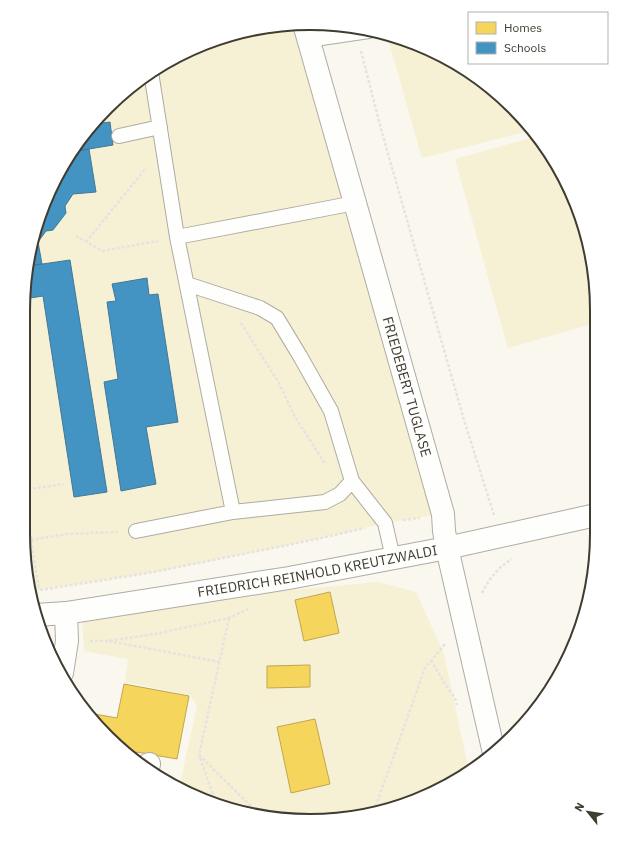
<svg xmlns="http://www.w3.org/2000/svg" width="620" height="844" viewBox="0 0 620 844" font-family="'IBM Plex Sans',sans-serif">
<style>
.green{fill:#f6f0d5}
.homes{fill:#f6d55c;stroke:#bfa74f}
.schools{fill:#4393c3;stroke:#427997}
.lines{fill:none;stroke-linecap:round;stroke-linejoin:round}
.service-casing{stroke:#aeaca3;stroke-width:16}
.minor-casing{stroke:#aeaca3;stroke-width:24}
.tertiary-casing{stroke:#aeaca3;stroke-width:24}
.secondary-casing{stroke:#aeaca3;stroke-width:24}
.path{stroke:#e5e3e0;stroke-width:2.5;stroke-dasharray:3 2;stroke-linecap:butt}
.service{stroke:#fefefc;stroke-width:14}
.minor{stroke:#fefefc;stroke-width:22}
.tertiary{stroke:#fefefc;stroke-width:22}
.secondary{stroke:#fefefc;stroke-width:22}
.labels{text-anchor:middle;stroke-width:4;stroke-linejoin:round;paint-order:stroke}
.street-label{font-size:14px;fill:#3f3c31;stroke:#fff}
.rim{fill:none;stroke:#3f3c31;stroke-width:2}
</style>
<rect width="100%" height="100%" fill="#f9f7ee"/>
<path class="green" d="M291,24H304L443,514L385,523L317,539L154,572L30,591L23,534V310L33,236L71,151L135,82L183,53L235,33Z
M387,35L402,38L453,61L499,94L533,130L422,158Z
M538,136L575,200L595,272V323L508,348L455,159Z
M378,582L416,592L444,654L469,771L420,799L347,819L254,816L183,792L179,789L197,706L190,695L125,682L128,659L84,651L82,613L184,600Z"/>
<path class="homes" d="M330,592L339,633L304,641L295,600Z
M310,665V687L267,688V666Z
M124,684L189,696L177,759L137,752L135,759L121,750L89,713L117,718Z
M315,719L330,784L291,793L277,727Z"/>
<path class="schools" d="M110,122L113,145L71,152L96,124Z
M89,149L96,192L73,194L65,206L66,213L53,230L46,231L38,242L42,264L29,266L33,236L71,152Z
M70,260L107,492L74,497L43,296L24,299L29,266Z
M147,278L149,295L158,294L178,422L146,427L156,484L121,491L104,382L118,379L107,302L116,301L112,284Z"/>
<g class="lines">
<g class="service-casing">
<path id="service" d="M308,40L369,31
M151,72L177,237L233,512
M119,136L160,127
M177,237L355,203
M187,284L260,308L277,318L300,356L331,411L352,481L385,523L393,558
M136,531L233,512L325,502L340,494L352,481"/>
</g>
<g class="minor-casing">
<g id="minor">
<path id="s1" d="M304,24L355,203L443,514L444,531L447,548"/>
<path d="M62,673L67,641L66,613"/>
<path d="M148,768L149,764"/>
</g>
</g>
<g class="tertiary-casing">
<path id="tertiary" d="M447,548L494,753"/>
</g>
<g class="secondary-casing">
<g id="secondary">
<path id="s2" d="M36,615L66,613L289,578L447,548L596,515"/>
</g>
</g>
<path class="path" d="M361,51L381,129L464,420L494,515
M76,236L102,251L158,241
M86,242L146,168
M241,323L279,383L295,417L324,462L327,463
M23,490L64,484
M23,491L39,590
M403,520L420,518
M31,540L66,534L118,532
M40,590L154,572L317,539L365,528
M482,593C489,579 498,567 512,559
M229,618L199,755L261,816
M90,641H107L155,634L229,618L248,609
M109,641L220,662
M431,660L445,684L455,698L457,705
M200,758L216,803
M374,811L425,668L445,644"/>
<use href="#service" class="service"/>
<use href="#minor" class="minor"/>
<use href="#tertiary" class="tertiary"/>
<use href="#secondary" class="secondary"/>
</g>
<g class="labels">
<g class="street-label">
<text dy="5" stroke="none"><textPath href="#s1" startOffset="377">FRIEDEBERT TUGLASE</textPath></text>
<text dy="5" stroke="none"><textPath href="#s2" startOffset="285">FRIEDRICH REINHOLD KREUTZWALDI</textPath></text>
</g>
</g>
<path d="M0 0H620V844H0ZM310 30H310A280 280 0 0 1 590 310V534A280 280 0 0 1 310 814H310A280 280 0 0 1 30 534V310A280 280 0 0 1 310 30Z" fill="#fff" fill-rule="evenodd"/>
<path class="rim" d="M310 30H310A280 280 0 0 1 590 310V534A280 280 0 0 1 310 814H310A280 280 0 0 1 30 534V310A280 280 0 0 1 310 30Z"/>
<rect x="468" y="12" width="140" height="52" fill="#ffffff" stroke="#b2b1ad"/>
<rect x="476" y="22" width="20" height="12" fill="#f6d55c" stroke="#b2b1ad"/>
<text x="504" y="32" font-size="12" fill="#3f3c31">Homes</text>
<rect x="476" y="42" width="20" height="12" fill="#4393c3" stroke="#b2b1ad"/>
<text x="504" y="52" font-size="12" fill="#3f3c31">Schools</text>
<g transform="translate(588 812) rotate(300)" stroke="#ffffff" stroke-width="3" paint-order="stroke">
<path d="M0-3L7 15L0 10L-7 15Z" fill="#3f3c31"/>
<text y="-6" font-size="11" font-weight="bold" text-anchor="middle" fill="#3f3c31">N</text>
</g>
</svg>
